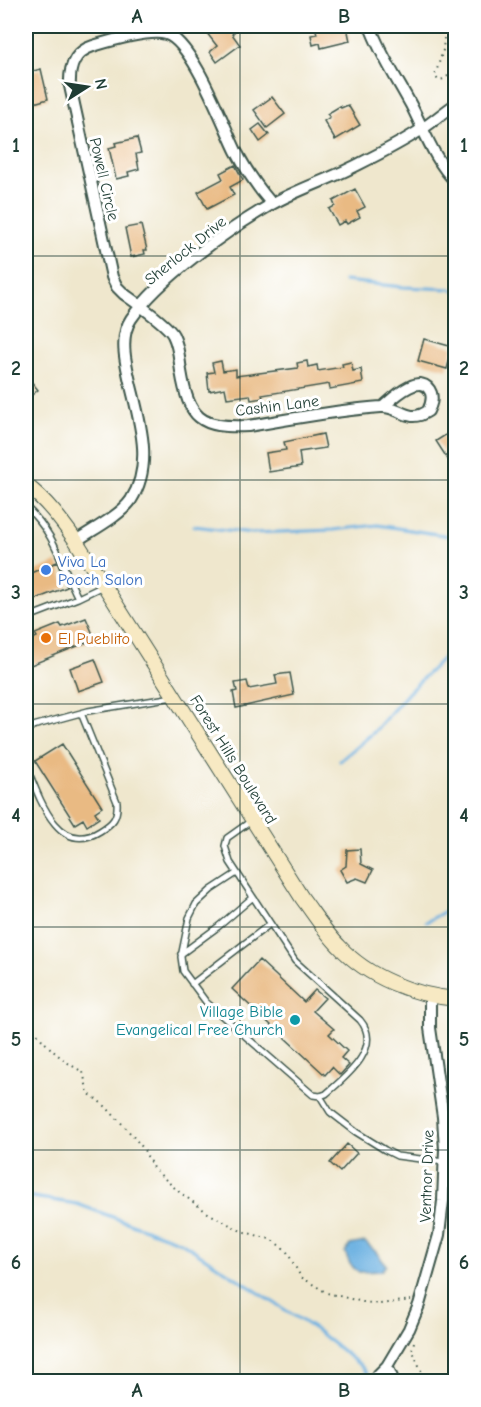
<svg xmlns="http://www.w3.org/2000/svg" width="481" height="1407" viewBox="0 0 481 1407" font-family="'Comic Neue',sans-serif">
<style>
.water{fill:#6bb0e1;stroke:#45768a;stroke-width:1.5}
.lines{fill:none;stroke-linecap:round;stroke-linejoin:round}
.stream{stroke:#6bb0e1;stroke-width:3}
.building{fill:#e9ba83}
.service-casing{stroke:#3e564b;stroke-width:8}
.minor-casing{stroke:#3e564b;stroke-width:14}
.secondary-casing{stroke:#3e564b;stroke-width:16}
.path{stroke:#3e564b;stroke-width:2;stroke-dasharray:1.5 4.5;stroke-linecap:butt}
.service{stroke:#fff;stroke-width:5}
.minor{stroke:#fff;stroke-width:10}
.secondary{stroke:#f7e9c3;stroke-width:14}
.grid{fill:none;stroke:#1f3d34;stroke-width:1.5;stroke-opacity:0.55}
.shop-dot{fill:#3f7fe0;stroke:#fff;stroke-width:2}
.food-dot{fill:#e8710a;stroke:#fff;stroke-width:2}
.culture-dot{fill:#0f9aa8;stroke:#fff;stroke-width:2}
.labels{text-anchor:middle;stroke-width:6;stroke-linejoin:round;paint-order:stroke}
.street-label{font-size:16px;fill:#1f3d34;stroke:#fff}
.shop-label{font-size:16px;fill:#366cbe;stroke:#fff;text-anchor:start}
.food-label{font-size:16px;fill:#c56008;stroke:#fff;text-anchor:start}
.culture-label{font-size:16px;fill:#0d838f;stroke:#fff;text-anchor:end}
.neatline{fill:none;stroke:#1f3d34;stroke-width:2}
.grid-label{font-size:20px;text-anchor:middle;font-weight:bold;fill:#1f3d34}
</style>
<rect width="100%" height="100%" fill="#fff"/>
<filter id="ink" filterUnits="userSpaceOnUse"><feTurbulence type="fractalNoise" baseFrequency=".0167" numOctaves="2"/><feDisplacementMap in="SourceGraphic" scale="12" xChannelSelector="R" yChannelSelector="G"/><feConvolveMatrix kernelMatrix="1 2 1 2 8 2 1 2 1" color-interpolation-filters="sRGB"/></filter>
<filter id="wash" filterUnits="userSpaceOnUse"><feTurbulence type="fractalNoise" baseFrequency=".008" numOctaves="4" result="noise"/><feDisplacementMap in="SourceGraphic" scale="24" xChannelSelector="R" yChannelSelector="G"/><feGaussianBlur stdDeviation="1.35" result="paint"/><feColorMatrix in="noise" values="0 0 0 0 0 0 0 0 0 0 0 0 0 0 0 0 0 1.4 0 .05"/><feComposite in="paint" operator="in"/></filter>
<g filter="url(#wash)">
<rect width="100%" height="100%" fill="#efe7cd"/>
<path class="water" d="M365,1242L376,1252L386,1265L381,1271L358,1272L350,1264L345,1252L350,1245Z"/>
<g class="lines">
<path class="stream" d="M344,281L403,287L451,289L456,292
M194,526L252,533L333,530L377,525L456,537
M340,761L374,732L408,693L444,657L456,641
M426,922L456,905
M26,1196L77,1204L181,1242L316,1330L360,1365L367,1373"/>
</g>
<g id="blocks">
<path class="building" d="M214,26H231L235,31L232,34L240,45L217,62L210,52L217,46L206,32Z
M315,26H335L336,30L347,27L350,41L321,48L320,43L313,45L311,35L317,34Z
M41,69L48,99L34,103L32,94L27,96L26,73Z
M272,97L285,114L267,128L254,110Z
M348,105L360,125L335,140L324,121L330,117L327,114L340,106L341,108Z
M260,124L269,135L260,142L252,130Z
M137,138L141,153L136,154L139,169L128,172L129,176L116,179L109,148L116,146L115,143Z
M235,165L243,180L230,187L234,195L207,209L198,192L223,179L220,173Z
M355,189L365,207L357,211L360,217L347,224L345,221L338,225L329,209L335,206L333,201Z
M141,225L147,250H144L145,254L131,257L125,228Z
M424,339L453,347L447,369L418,361Z
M221,361L223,371L236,369V376L298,368L297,363L307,361L308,367L317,365L318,371L343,367L342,364L351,362L353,371L361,369L363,383L330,389L329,384L262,395L263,398L251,400L250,395L227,398L225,388L209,391L207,373L214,372L212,363Z
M26,375L38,390L26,400Z
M323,434L326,448L299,452L301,467L269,472L266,453L286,450L284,442Z
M447,434L453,443L456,441V472L436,441Z
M57,562L67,587L28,602L26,595V575Z
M86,618L95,639L26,667V642L37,637L35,634L60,624L62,627Z
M95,659L104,682L78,691L70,668Z
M290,673L294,695L236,708L233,692L237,691L235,683L247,681L249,689L277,684L275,675Z
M62,744L102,807L95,812L99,818L87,826L83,819L75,824L35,761Z
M360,849L361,864L373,870L367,882L357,878L347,882L340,870L346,866L347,850Z
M259,960L304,1002L315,990L325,998L313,1011L334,1029L329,1034L347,1051L341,1058L349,1065L340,1075L332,1067L325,1075L232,989Z
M347,1144L357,1153L340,1172L330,1163Z"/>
</g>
</g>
<g filter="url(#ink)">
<use href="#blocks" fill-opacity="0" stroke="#3e564b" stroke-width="1.5"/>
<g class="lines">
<g class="service-casing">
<path id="service" d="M26,507C57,536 60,562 78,598L103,586
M26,618L78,598
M26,730L33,726L88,711L173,697
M26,765C38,794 57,858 100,831C113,823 118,818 117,802L81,713
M237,873L211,890L196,904L189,918L181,957L183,971L206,1002L313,1095L320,1096L326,1094C344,1078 384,1048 360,1020L295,961L230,862L225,846L227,838L251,821
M181,954L219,926L253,897
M192,984L270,924
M320,1096L330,1112L356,1132L385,1150L397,1156L444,1162"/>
</g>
<g class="minor-casing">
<path id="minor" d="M370,26C380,54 397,79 411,105C424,130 435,162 456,182
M272,204C258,188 246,170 236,151C223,125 193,42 166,34C149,29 110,41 93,46C74,52 69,67 70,86L112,277L117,287L124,294C135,302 167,324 173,335C179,347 179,358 181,371C189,419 200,428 248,426C292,419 336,410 381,407C399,405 407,425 428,411C431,405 433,400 431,393C422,370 393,398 384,406
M76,541C92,530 120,516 131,500C169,441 104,359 131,319C159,278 229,229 272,204C297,190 325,181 351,168C375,156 400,144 422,129C434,121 444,112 456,104
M371,1382L387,1366
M394,1382L387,1366L409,1329L419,1305L439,1235L443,1201L445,1150L443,1117L430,1028V996"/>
</g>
<g class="secondary-casing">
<path id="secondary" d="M26,485C46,500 61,520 76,541L302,898C314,914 325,932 339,946C368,978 414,995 456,999"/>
</g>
<path class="path" d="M445,26L443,50L435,76L438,80L444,79L456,70
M26,1020C42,1041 58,1059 83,1072L88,1093L105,1106L125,1127L143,1148L153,1168L178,1191L208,1213L241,1231L270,1239L286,1250L301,1277L327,1293L363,1302L380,1304L411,1300
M414,1342L412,1349L426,1382"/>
<use href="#service" class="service"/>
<use href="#minor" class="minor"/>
<use href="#secondary" class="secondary"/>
</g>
</g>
<path class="grid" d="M240,26V1382M26,256H456M26,480H456M26,704H456M26,927H456M26,1150H456"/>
<circle class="shop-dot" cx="46" cy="570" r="6"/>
<circle class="food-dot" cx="46" cy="638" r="6"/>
<circle class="culture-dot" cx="295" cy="1020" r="6"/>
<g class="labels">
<g class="street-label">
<text transform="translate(105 179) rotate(77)" y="6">Powell Circle</text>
<text transform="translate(185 250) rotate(-39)" y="6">Sherlock Drive</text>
<text transform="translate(277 405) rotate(-7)" y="6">Cashin Lane</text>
<text transform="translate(234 759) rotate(58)" y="6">Forest Hills Boulevard</text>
<text transform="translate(426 1176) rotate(-88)" y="6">Ventnor Drive</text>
</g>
<g class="shop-label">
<text x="58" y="567">Viva La<tspan x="58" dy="18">Pooch Salon</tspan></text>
</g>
<g class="food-label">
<text x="58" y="644">El Pueblito</text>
</g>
<g class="culture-label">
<text x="283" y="1017">Village Bible<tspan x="283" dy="18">Evangelical Free Church</tspan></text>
</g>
</g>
<rect width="481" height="1407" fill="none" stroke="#fff" stroke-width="66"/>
<g transform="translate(87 87) rotate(78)" stroke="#ffffff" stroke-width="4.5" paint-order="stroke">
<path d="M0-4.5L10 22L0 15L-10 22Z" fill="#1f3d34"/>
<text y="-9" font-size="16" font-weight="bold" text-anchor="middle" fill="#1f3d34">N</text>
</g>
<rect x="33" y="33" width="415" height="1341" class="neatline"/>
<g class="grid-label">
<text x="137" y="23">A</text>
<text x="344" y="23">B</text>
<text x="16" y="152">1</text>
<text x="464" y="152">1</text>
<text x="16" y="375">2</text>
<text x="464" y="375">2</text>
<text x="16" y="599">3</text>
<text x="464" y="599">3</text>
<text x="16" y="822">4</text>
<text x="464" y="822">4</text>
<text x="16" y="1046">5</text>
<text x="464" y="1046">5</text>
<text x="16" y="1269">6</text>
<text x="464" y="1269">6</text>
<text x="137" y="1397">A</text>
<text x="344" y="1397">B</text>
</g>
</svg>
